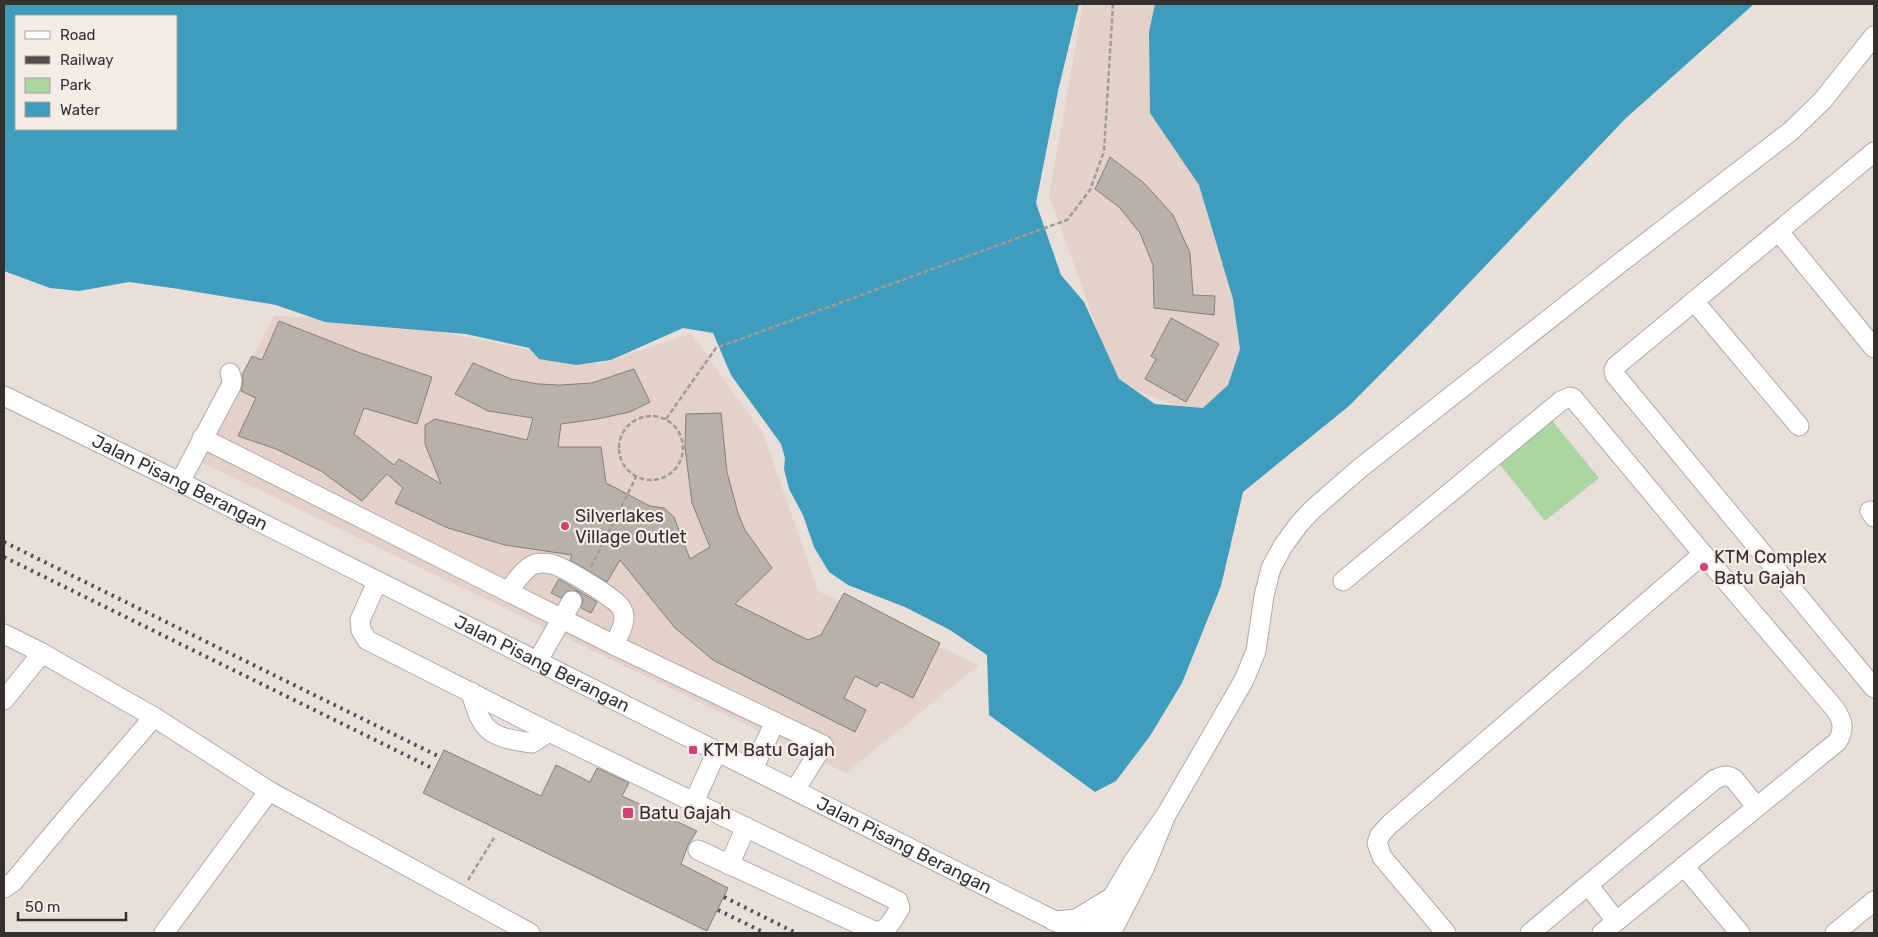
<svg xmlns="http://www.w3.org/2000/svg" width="1878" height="937" viewBox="0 0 1878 937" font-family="Rubik,sans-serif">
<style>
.built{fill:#e3d1ca}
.green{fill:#aad7a1}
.water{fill:#3e9cbd;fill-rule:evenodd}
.building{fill:#b8b0aa;stroke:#867e78}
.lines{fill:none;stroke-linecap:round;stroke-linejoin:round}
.minor-casing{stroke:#b2a8a4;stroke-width:21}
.path{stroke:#a29a96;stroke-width:2.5;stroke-dasharray:5 2.5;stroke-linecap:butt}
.minor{stroke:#fff;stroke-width:19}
.rail{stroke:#524d4a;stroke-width:4;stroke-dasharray:2.5 5;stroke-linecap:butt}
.poi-dot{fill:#cf4272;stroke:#f6ece7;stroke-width:2}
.labels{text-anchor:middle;stroke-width:4.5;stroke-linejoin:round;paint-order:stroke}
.street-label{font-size:18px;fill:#34302e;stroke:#f6ece7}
.poi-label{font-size:18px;fill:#34302e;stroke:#f6ece7;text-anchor:start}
</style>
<rect width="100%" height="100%" fill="#e9dfda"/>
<path class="built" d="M1083,4H1170L1260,382L1201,416L1116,382L1049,195Z
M274,316L393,322L601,364L691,333L764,435L818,591L979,665L846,773L201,462Z"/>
<path class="green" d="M1550,418L1599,478L1545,521L1497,461Z"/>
<path class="water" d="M4,4H1079L1058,91L1036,203L1061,275L1084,302L1119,379L1155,404L1203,408L1228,385L1240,349L1233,299L1199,185L1150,113L1149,32L1155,4H1754L1625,119L1432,322L1349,406L1243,492L1221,586L1182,683L1150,736L1116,781L1095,792L989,715L987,655L950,630L905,607L848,585L829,572L814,547L803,515L789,489L784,469L785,458L781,444L731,375L713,333L683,328L611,360L576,365L539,359L529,348L466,334L325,322L276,305L179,289L129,282L79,291L50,288L4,271ZM16,16H176V129H16Z"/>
<path class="building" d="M1110,157L1144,183L1173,215L1190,253L1193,295L1215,296L1214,315L1154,308L1153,265L1140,233L1119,207L1095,189Z
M1171,318L1219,344L1186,402L1145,379L1156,359L1151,356Z
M279,321L358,352L432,377L417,424L364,408L354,434L394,465L399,459L441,484L425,444V425L435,419L527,440L533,418L488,411L455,394L473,363L511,379L538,384L560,385L592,383L634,369L650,402L630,412L597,419L561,424L558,447H601L606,483L650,506L664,508L674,517L690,559L710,547L692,503L685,447L686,414L721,413L727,472L738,513L745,530L772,568L735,604L808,640L821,635L844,593L940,643L913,698L881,682L877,687L855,676L844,698L866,710L855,732L713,660L675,628L620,560L607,582L570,560L572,555L505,545L448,528L395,503L403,488L387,474L362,501L321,471L276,449L238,436L256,398L241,391L243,382L242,375L252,356L262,360Z
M559,579L597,602L591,613L581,608L583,600L581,595L577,591H567L561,598L551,593Z
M444,750L541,796L556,765L590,782L597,768L629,783L622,796L697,831L688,845L681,864L728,888L707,931L423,793Z"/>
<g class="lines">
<g class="minor-casing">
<g id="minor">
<path d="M1874,152L1616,366L1614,370L1615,375L1874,688"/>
<path d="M1779,232L1874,348"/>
<path d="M1694,301L1799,426"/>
<path id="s1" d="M4,396L196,490L1079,933"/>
<path d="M202,438L614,645L823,745L795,790"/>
<path d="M180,482L231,386L232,380L230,373"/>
<path d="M1870,511L1874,517"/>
<path d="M1343,581L1561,401L1570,397L1573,398L1703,554L1835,709C1843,721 1845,729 1837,742L1602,933"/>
<path d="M377,582L360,620L361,630L367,640L549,732L898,901L900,908C893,919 889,930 876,932L698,850"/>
<path d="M508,591C515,583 525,567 535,564C539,563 547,563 551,564C562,566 618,599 622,609C628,621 619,634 614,645"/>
<path d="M4,634L42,653L154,717L269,791L530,933"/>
<path d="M537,662L572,601"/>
<path d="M471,692C482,733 490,737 532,743L549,732"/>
<path d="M4,700L42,653"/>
<path d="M753,769L775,722"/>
<path d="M694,802L717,751"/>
<path d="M1166,815L1244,680L1256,651L1264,596L1271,568L1283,546L1299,524L1312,510L1359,469L1620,263L1791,131L1823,100L1874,36"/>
<path d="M729,865L746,827"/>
<path d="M1684,866L1740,933"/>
<path d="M1589,886L1616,921"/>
<path d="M4,888L13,882L69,815L154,717"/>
<path d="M1054,921L1076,919L1109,899"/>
<path d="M164,933L269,791"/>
<path d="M1091,933L1133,862L1166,815L1144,869L1111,933"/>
<path d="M1446,933L1382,857L1377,843L1380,835L1389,825L1703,554"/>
<path d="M1530,933L1714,780C1722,776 1726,774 1734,779L1756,806"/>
<path d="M1835,933L1874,901"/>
</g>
</g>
<path class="path" d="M619 448a32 32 0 1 1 64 0a32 32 0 1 1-64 0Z
M666,419L716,348L1067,220L1090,190L1104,151L1113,4
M591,567L636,477
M468,880L494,838"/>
<use href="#minor" class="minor"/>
<path class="rail" d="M4,542L440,757
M4,557L434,769
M724,897L796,933
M718,910L765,933"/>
</g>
<g class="poi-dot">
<circle cx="565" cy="526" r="5"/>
<circle cx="1704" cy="567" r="5"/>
<rect x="688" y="745" width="10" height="10" rx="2.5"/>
<rect x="622" y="807" width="12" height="12" rx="2.5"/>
</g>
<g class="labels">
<g class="street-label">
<text dy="6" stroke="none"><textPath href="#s1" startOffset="196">Jalan Pisang Berangan</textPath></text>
<text dy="6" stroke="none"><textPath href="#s1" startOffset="601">Jalan Pisang Berangan</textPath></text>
<text dy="6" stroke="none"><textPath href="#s1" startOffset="1006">Jalan Pisang Berangan</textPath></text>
</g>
<g class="poi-label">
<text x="575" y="522">Silverlakes<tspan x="575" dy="21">Village Outlet</tspan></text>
<text x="1714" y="563">KTM Complex<tspan x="1714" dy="21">Batu Gajah</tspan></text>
<text x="703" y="756">KTM Batu Gajah</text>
<text x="639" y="819">Batu Gajah</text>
</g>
</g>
<rect width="1878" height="937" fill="none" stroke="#34302e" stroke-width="10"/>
<rect x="15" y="15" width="162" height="115" fill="#f6ece7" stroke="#a8a19d"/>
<rect x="25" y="31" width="25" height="8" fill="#ffffff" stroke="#a8a19d"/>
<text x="60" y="40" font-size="15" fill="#34302e">Road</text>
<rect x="25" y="56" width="25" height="8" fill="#524d4a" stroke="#a8a19d"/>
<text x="60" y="65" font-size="15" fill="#34302e">Railway</text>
<rect x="25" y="78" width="25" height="15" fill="#aad7a1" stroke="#a8a19d"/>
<text x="60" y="90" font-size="15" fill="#34302e">Park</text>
<rect x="25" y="102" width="25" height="15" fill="#3e9cbd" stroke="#a8a19d"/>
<text x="60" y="115" font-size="15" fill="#34302e">Water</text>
<path d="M18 912v8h108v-8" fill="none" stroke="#34302e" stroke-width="2.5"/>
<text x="25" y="912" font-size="15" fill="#34302e" stroke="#f6ece7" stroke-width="4" paint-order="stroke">50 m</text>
</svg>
